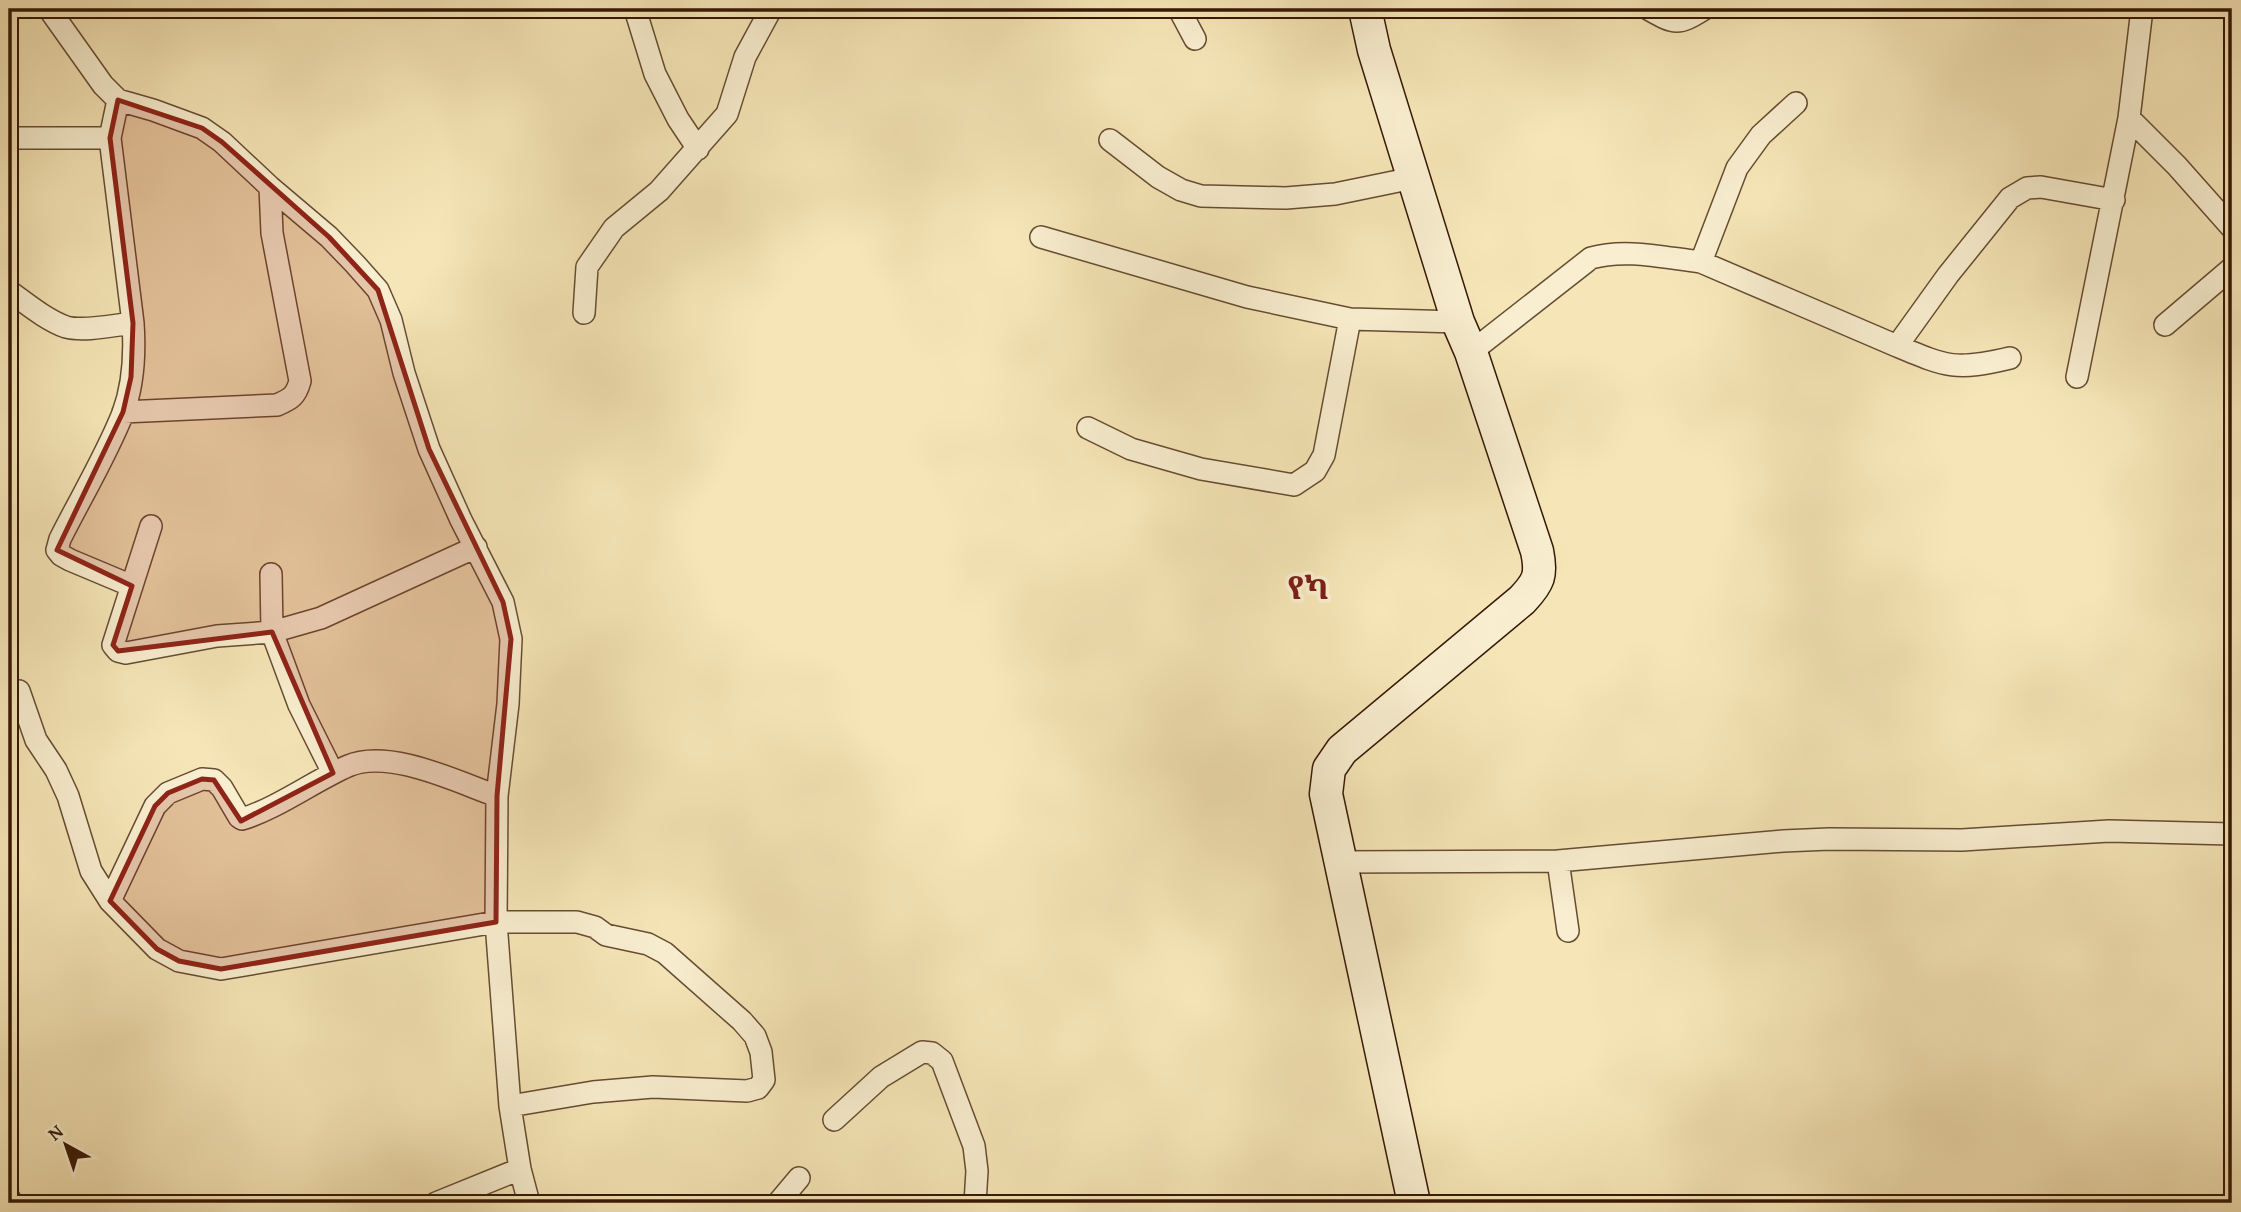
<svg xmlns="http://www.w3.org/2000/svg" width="2241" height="1212" viewBox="0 0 2241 1212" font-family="'Gentium Book Plus','Noto Serif Ethiopic',serif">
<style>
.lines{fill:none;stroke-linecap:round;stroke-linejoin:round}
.street-casing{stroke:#664c32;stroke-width:24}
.secondary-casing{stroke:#361805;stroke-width:35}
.street{stroke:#f9efd0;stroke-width:21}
.secondary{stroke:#f9efd0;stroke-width:32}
.marked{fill:#8f2418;fill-opacity:0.2;stroke:#8f2418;stroke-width:5;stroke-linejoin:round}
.labels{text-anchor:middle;stroke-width:7;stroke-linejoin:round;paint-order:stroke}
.district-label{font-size:32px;font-weight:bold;fill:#7a1f14;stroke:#f9efd0}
</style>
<rect width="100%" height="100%" fill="#f6e6b7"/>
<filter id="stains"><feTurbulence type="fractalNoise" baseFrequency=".00286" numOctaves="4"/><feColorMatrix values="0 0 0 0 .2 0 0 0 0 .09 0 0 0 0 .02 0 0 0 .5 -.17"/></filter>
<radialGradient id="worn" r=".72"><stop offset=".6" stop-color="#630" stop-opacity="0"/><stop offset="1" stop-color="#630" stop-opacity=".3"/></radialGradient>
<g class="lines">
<g class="street-casing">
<path id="street" d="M49,9L103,85L118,100L153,110L202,128L222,142L270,187L329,237L355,264L378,290L391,320L404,373L429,449L461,520L503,602L511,639L508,704L497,796L496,922L510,1106L520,1169L529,1203
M635,9L655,74L678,119L698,149
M1179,9L1195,39
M1648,9C1675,24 1677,26 1704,9
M118,100L110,138L133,323C135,352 133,386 123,413C107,454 80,499 60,539L57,550L61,555L70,560L132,586
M2129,118L2177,166L2232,228
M9,138H110
M1110,140L1158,177L1181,190L1201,196L1286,198L1335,194L1413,178
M1041,237L1247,297L1350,319
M1701,262L1897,346L1948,275L2010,198L2027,188L2041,187L2114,200
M9,291C26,303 46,320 66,327C84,332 115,325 133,323
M584,313L587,267L614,228L659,191L727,114L745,57L771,9
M2165,325L2232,268
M1897,346C1947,367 1956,371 2010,358
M1471,352L1591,258C1626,248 1665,258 1701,262L1737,168L1761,135L1796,103
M2077,377L2129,118L2142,9
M123,412L277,405C291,399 296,396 300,381L272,233L270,187
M1088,428L1131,449L1201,469L1294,485L1315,471L1324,455L1350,319L1458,322
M151,526L113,645L118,651L126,653L217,636L272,632L299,705L333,773
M271,574L272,632L321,618L476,547
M19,691L36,740L56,770L68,796L91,871L110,901L157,949L179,961L221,969L496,922H577L595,927L606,935L648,944L665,953L742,1021L755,1036L761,1052L764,1080L758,1088L747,1091L653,1087L593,1092L510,1106
M1558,861L1568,931
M1339,862L1558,861L1783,841L1829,839L1962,840L2109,831L2232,834
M110,901L155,806L168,793L202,779L214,780L222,788L239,817L242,819C276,809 314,781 348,766C389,748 457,782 497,796
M834,1120L881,1077L922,1052L932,1053L942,1061L974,1146L977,1171L975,1203
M9,1198L12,1203
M436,1203L520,1169
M778,1203L799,1178"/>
</g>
<g class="secondary-casing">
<path id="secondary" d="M1365,9L1374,50L1458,322L1471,352L1537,551C1542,575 1539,582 1522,600L1342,750L1329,769L1326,794L1414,1203"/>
</g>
<use href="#street" class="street"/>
<use href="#secondary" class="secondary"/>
</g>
<path class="marked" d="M118,100L202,128L222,142L329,237L378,290L429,449L503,602L511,639L497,796L496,922L221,969L179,961L157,949L110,901L155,806L168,793L202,779L214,780L241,821L333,773L272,632L118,651L113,645L132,586L57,550L123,412L131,377L133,323L110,138Z"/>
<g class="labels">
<g class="district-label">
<text x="1308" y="599">የካ</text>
</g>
</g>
<rect width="2241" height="1212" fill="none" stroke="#f6e6b7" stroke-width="35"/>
<rect x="10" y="10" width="2220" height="1191" fill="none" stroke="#361805" stroke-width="3.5"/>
<rect x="18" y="18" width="2206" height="1177" fill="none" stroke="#361805" stroke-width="2"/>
<g transform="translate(66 1145) rotate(320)" stroke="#f9efd0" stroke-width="5" paint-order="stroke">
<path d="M0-5L12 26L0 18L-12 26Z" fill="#361805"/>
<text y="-10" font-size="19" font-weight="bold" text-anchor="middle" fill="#361805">N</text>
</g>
<rect width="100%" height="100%" filter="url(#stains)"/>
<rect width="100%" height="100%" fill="url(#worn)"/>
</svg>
